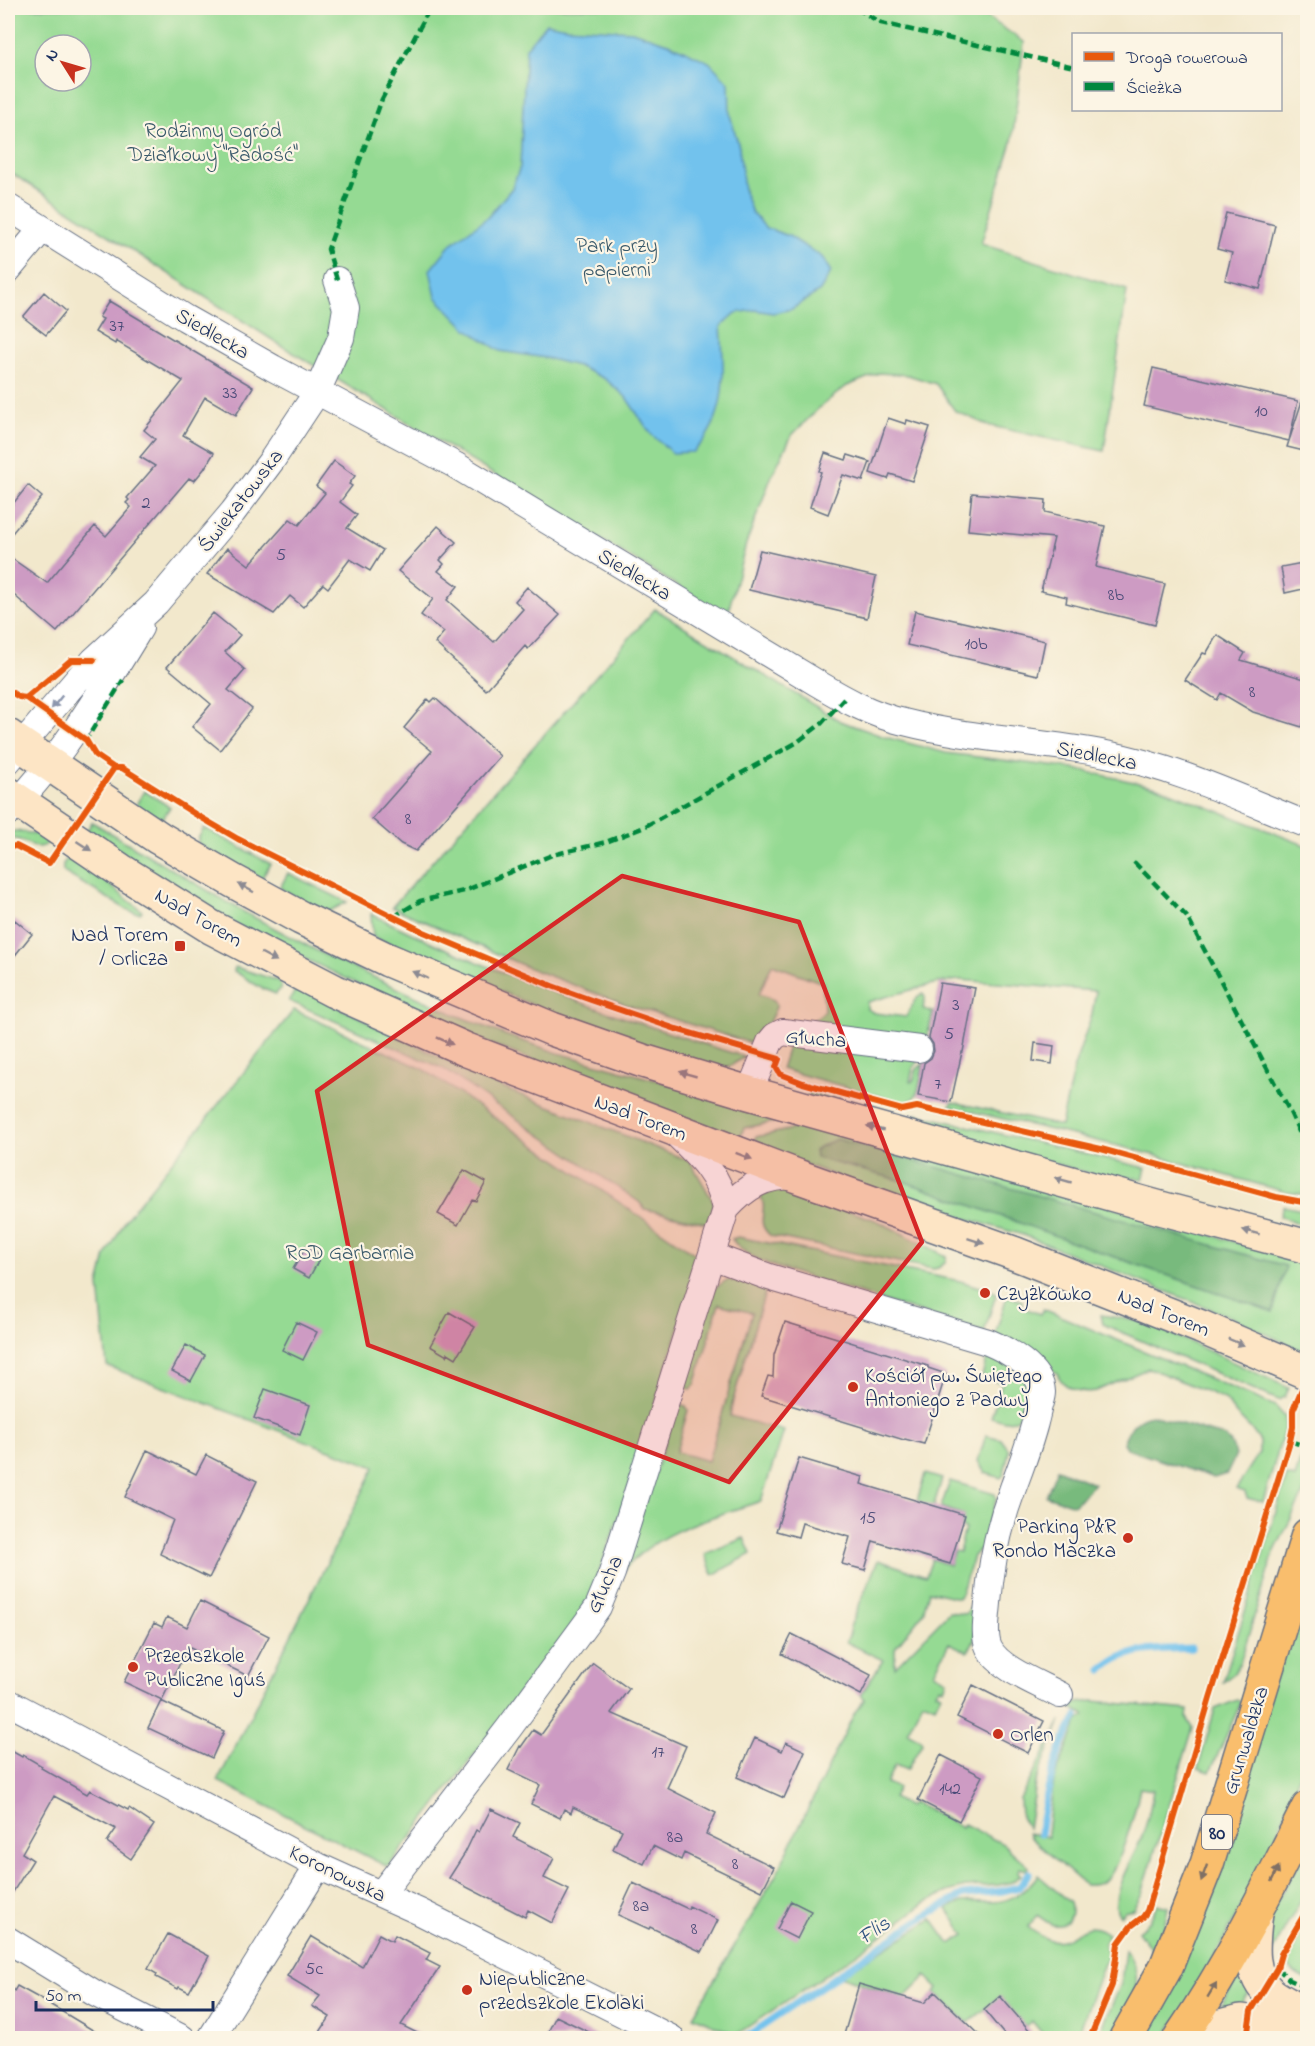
<svg xmlns="http://www.w3.org/2000/svg" width="1315" height="2046" viewBox="0 0 1315 2046" font-family="'Indie Flower',sans-serif">
<style>
.green{fill:#95da93;stroke:#588478;stroke-width:1.5;fill-rule:evenodd}
.forest{fill:#78ba7d;stroke:#4a746e;stroke-width:1.5}
.water{fill:#72c2ed;stroke:#4678a6;stroke-width:1.5}
.lines{fill:none;stroke-linecap:round;stroke-linejoin:round}
.stream{stroke:#72c2ed;stroke-width:7}
.building{fill:#cd9bc3}
.street-casing{stroke:#667084;stroke-width:28}
.secondary-casing{stroke:#667084;stroke-width:36}
.primary-casing{stroke:#667084;stroke-width:36}
.street{stroke:#fff;stroke-width:26}
.secondary{stroke:#fde5c5;stroke-width:33}
.primary{stroke:#f9be6d;stroke-width:33}
.quiet{stroke:#00873e;stroke-width:4.5;stroke-dasharray:9 4.5;stroke-linecap:butt}
.cycleway-casing{stroke:#fcf5e5;stroke-width:10}
.cycleway{stroke:#e8590c;stroke-width:6}
.oneway{fill:#8d97ae}
.oneway2{fill:#8c8a92}
.oneway3{fill:#7f6f65}
.marked{fill:#d62828;fill-opacity:0.2;stroke:#d62828;stroke-width:4.5;stroke-linejoin:round}
.poi-dot{fill:#c8321e;stroke:#fcf5e5;stroke-width:2}
.labels{text-anchor:middle;stroke-width:4.5;stroke-linejoin:round;paint-order:stroke}
.number-label{font-size:18px;fill:#484a77}
.shield{fill:#fcf5e5;stroke:#5e6a86;stroke-width:1.5}
.shield-label{font-size:20px;font-weight:bold;fill:#1b2f5e}
.park-label{font-size:21px;fill:#3a5a6b;stroke:#fcf5e5}
.street-label{font-size:21px;fill:#1b2f5e;stroke:#fcf5e5}
.poi-label{font-size:21px;fill:#1b2f5e;stroke:#fcf5e5;text-anchor:start}
.water-label{font-size:22px;font-style:italic;fill:#315482;stroke:#fcf5e5}
</style>
<rect width="100%" height="100%" fill="#fcf5e5"/>
<filter id="ink" filterUnits="userSpaceOnUse"><feTurbulence type="fractalNoise" baseFrequency=".0167" numOctaves="2"/><feDisplacementMap in="SourceGraphic" scale="12" xChannelSelector="R" yChannelSelector="G"/><feConvolveMatrix kernelMatrix="1 2 1 2 8 2 1 2 1" color-interpolation-filters="sRGB"/></filter>
<filter id="wash" filterUnits="userSpaceOnUse"><feTurbulence type="fractalNoise" baseFrequency=".008" numOctaves="4" result="noise"/><feDisplacementMap in="SourceGraphic" scale="24" xChannelSelector="R" yChannelSelector="G"/><feGaussianBlur stdDeviation="1.35" result="paint"/><feColorMatrix in="noise" values="0 0 0 0 0 0 0 0 0 0 0 0 0 0 0 0 0 1.4 0 .05"/><feComposite in="paint" operator="in"/></filter>
<g filter="url(#wash)">
<rect width="100%" height="100%" fill="#f2e8cc"/>
<path class="green" d="M8,8H974L1024,42L1012,142L981,244L1127,290L1104,451L987,425L955,411L936,384L908,375L879,373L847,386L821,406L792,435L772,475L746,544L727,616L282,346L8,171ZM45,45H81V81H45Z
M655,609L840,721L885,737L946,753L1074,769L1157,787L1307,846V1195L1286,1192L1136,1150L949,1106L953,1102L1061,1126L1074,1067L1092,1014L1096,991L960,980L937,983L867,1002V1009L874,1013L906,1017L915,1000L923,993L925,997L923,1009L933,1012L927,1038L801,1029L824,1012L823,983L772,964L759,994L774,1000L777,1005L765,1031L754,1044L621,1003L529,968L392,907Z
M144,791L170,807L162,819L138,808L137,803Z
M92,822L244,912L323,954L456,1015L505,1035L558,1053L786,1116L785,1120L744,1128L739,1140L449,1028L235,925L86,832Z
M204,828L271,864L261,879L198,844V839Z
M15,831L37,834L50,840C36,858 26,835 8,839V833Z
M71,854L142,911L140,913H136L126,909L65,873L63,871V864Z
M288,873L347,902L324,914L280,888Z
M371,914C491,973 617,1018 745,1057L730,1066L715,1069L575,1023L373,937Z
M235,967L279,981L281,987L276,994L261,988L234,971Z
M304,990L503,1088L690,1161L714,1203L711,1224L645,1209L639,1202L442,1068L289,1001L295,991Z
M294,1010L423,1069L701,1258L628,1491L585,1610L389,1866H386L218,1781L375,1467L107,1366L99,1285L106,1256L126,1219Z
M791,1037L919,1061L913,1068L910,1081H913L917,1069L923,1064C920,1078 921,1101 904,1103L781,1069Z
M808,1092L914,1120L916,1114L1146,1168L1143,1179L1092,1174L807,1095Z
M800,1120L1307,1262V1344L1304,1352L1231,1317L1023,1235L898,1199L753,1145L756,1137L797,1128Z
M786,1188L878,1221L946,1256V1262L938,1268L933,1269L771,1236C753,1222 770,1211 760,1195Z
M1283,1206L1307,1211V1227L1280,1216Z
M738,1237L960,1281L995,1292L996,1295L984,1332L776,1267C761,1261 741,1253 732,1239Z
M727,1280L745,1282L766,1289L733,1400L730,1416L784,1431L761,1501C713,1517 657,1530 623,1571L677,1404L686,1406L688,1410L676,1452L708,1461L752,1313L719,1304L695,1385L691,1389L682,1387L708,1297L715,1288Z
M1007,1296L1022,1301L1021,1307L1040,1314L1043,1309L1275,1406L1285,1417V1427L1263,1502L1247,1498L1245,1492L1236,1489L1259,1453V1440L1251,1429L1234,1412L1225,1399L1149,1368L1096,1391C1081,1394 1062,1388 1057,1373L995,1335Z
M1101,1315L1139,1321L1157,1327L1289,1388L1285,1397L1279,1400L1276,1399L1107,1326L1103,1323Z
M988,1355C1001,1360 1016,1368 1024,1380C1032,1391 1024,1412 1015,1420L1005,1421L991,1417L1002,1383L982,1376Z
M986,1435L1001,1439L1009,1450L1004,1474L1001,1478L985,1473L978,1461Z
M1301,1457L1307,1459V1486L1273,1555L1240,1663L1234,1673L1223,1682L1287,1476L1295,1478Z
M925,1474L942,1479L933,1508L917,1501Z
M950,1481L995,1494L996,1499L983,1546L973,1556L961,1594L958,1598L929,1591L923,1613L895,1648V1667L949,1612L965,1614C975,1605 977,1587 981,1574L975,1638L968,1652L949,1643L934,1673L947,1680L944,1689L939,1687L936,1692L941,1694L935,1706L923,1701L907,1732L920,1739L922,1743L907,1770L895,1765L886,1783L898,1788L893,1798L909,1807L913,1802L962,1827L964,1824L1003,1844L1029,1867L1028,1870L1019,1868L1018,1872L1021,1875L1012,1882L998,1885L965,1887L947,1892L925,1903L858,1953L737,2034L732,2033L693,2016L776,1875L855,1712L865,1699L861,1695L883,1660L846,1642L850,1633V1627L878,1560L926,1576L932,1559L949,1565L954,1551L959,1552L965,1529L961,1527L964,1515L941,1507Z
M744,1538L751,1554L713,1575L705,1554Z
M1307,1575V1755L1268,1858L1189,2003L1164,2038H1141Z
M1237,1700L1240,1701L1239,1707L1210,1772L1198,1768L1215,1709Z
M1093,1701L1188,1710L1187,1718L1193,1728L1142,1893L1133,1909L1124,1911L1120,1916C1105,1898 1136,1855 1142,1836C1148,1821 1151,1806 1153,1790L1140,1788C1136,1808 1120,1870 1104,1881C1098,1885 1092,1885 1085,1885L1030,1837L1028,1833L1048,1837L1047,1833L1054,1779L1078,1721L1086,1715L1069,1707L1077,1703Z
M1061,1721L1035,1783L1028,1828L1021,1817L1020,1799Z
M1307,1848V1890L1264,1966L1272,1910Z
M1038,1875L1070,1903C1073,1914 1069,1927 1055,1925C1049,1925 1042,1918 1037,1915L1028,1927C1033,1931 1039,1936 1045,1938C1074,1951 1080,1912 1108,1934L1104,1945L1107,1954L1106,1958L1077,2038H1046L1032,2021L1025,2026L1000,1997L968,2023L935,1992L938,1988L926,1976L903,1999L900,1996L840,1976L932,1919L950,1944L965,1935L947,1909C962,1897 976,1903 994,1902C1013,1901 1027,1890 1038,1875Z
M1157,1904L1168,1907L1164,1928L1154,1953L1138,1931L1150,1921Z
M1307,1924L1308,1980H1307C1299,1977 1288,1970 1287,1960Z
M1125,1950C1151,1982 1127,2009 1111,2038H1098L1121,1984Z
M1240,1974L1252,1987L1238,2009L1217,2011Z"/>
<path class="forest" d="M837,1139L1286,1266L1273,1312L1109,1255L903,1181L816,1158L815,1151L819,1147Z
M1152,1415L1225,1437L1231,1443L1236,1455L1227,1474L1214,1478L1127,1449L1123,1443C1128,1429 1136,1417 1152,1415Z
M1057,1469L1094,1484L1074,1505L1046,1496Z"/>
<path class="water" d="M546,23L567,27L632,31L668,43L709,62L729,83L730,115L739,147L744,191L752,213L766,228L789,236L822,257L831,272L820,291L792,309L773,313L755,310L736,313L721,326C724,371 729,419 693,452L672,453L651,434L625,396L605,379L578,366L546,358L500,351L467,329L436,297L430,270L451,244L488,217L512,188L520,167L526,48Z"/>
<g class="lines">
<path class="stream" d="M1102,1670C1125,1647 1160,1650 1191,1648
M1040,1834C1046,1792 1055,1752 1077,1716
M745,2038L925,1916L963,1895L1002,1891L1019,1887L1029,1873"/>
</g>
<g id="blocks">
<path class="building" d="M1226,213L1275,225L1260,289L1225,280L1232,253L1217,249Z
M44,292L66,311L46,335L23,317Z
M109,301L253,387L236,415L205,397L183,435L214,453L204,469L194,481L189,478L57,632L8,590V556L47,583L95,526L106,536L131,507L126,503L129,500L127,498L155,466L140,457L155,439L144,430L183,381L116,341L115,344L95,332L103,319L99,317Z
M1153,368L1298,401L1289,441L1144,406Z
M1304,395L1308,396V452L1287,447Z
M888,418L906,424L907,420L930,427L912,481L890,474L888,479L870,473Z
M825,453L846,460L848,455L870,462L863,481L843,475L828,514L810,507L821,472L819,471Z
M334,461L355,476L349,484L352,486L340,502L357,515L347,528L383,550L370,571L350,559L328,588L323,584L303,607L290,596L274,614L207,574L227,548L249,565L290,519L299,525L325,493L316,486Z
M28,485L42,497L8,538V510Z
M972,493L1046,500L1045,512L1105,526L1096,567L1165,584L1155,625L1066,603L1067,597L1041,591L1054,538L968,530Z
M438,526L456,542L440,560L444,564L438,571L458,586L447,600L494,642L523,609L515,601L527,587L560,615L528,649L525,646L486,690L435,643L444,632L421,615L433,599L398,571Z
M760,550L876,577L867,618L749,590Z
M1308,562V588L1285,593L1281,567Z
M915,611L1045,641L1038,675L907,645Z
M213,613L240,635L225,652L245,670L228,690L252,709L220,750L192,727L211,704L167,667Z
M1217,635L1245,653L1241,660L1308,680V725L1303,724L1302,727L1253,712L1221,693L1217,700L1185,680L1203,653L1206,654Z
M435,698L500,756L416,851L401,844L372,819L432,751L404,728L428,699L431,702Z
M15,920L32,934L8,964V929Z
M940,983L975,988L963,1052H962L951,1102L918,1096L924,1063L931,1058L934,1051L933,1044L929,1038Z
M1035,1043L1054,1046L1052,1064L1033,1061Z
M464,1170L486,1182L476,1201L472,1200L458,1225L438,1214Z
M306,1247L321,1256L309,1278L293,1269Z
M449,1312L475,1327L456,1358L448,1353L447,1356L430,1346Z
M296,1322L317,1332L303,1360L282,1350Z
M785,1322L928,1366V1368L946,1374L924,1444L905,1439L904,1440L761,1396L768,1376L773,1377L774,1355Z
M186,1345L205,1355L191,1381L172,1371Z
M265,1389L310,1405L300,1435L254,1418Z
M147,1450L196,1474L206,1455L257,1481L209,1578L160,1554L173,1520L125,1497Z
M799,1458L863,1477L861,1484L965,1515L950,1564L873,1541L865,1570L842,1564L850,1537L802,1523L798,1537L776,1531Z
M200,1601L269,1636L248,1676L188,1647L162,1700L124,1682L154,1623L162,1627L167,1617L187,1627Z
M792,1634L871,1675L861,1695L782,1654Z
M593,1663L629,1689L611,1713L686,1746L667,1788L716,1813L706,1834L774,1867L762,1891L684,1853L681,1860L653,1846L644,1864L613,1849L622,1830L573,1807L571,1813L564,1809L560,1818L531,1804L540,1785L508,1770L520,1746L521,1747L533,1730L541,1735Z
M973,1685L1044,1721L1028,1753L957,1717Z
M161,1701L224,1731L212,1758L148,1728Z
M755,1738L782,1751L786,1742L805,1751L784,1798L737,1777Z
M8,1749L22,1757L23,1755L42,1766L41,1768L87,1794L90,1790L128,1810L129,1808L154,1825L131,1859L107,1842L116,1829L54,1796L22,1853L33,1860L8,1900Z
M941,1755L982,1776L959,1821L918,1800Z
M491,1809L520,1823L513,1837L554,1858L544,1878L569,1890L552,1923L528,1910L525,1917L449,1878L465,1853L476,1830L479,1832Z
M633,1883L688,1909L689,1906L718,1920L702,1952L650,1927L649,1929L618,1915Z
M791,1901L811,1911L797,1939L777,1929Z
M168,1934L209,1956L189,1992L179,1987L178,1989L156,1977L157,1974L148,1969Z
M379,1934L392,1941L395,1935L430,1953L426,1960L440,1967L401,2025L427,2038H316L330,2017L312,2006L320,1996L287,1976L311,1936L362,1967Z
M859,1984L924,2003L935,1992L983,2038H843Z
M17,1986L46,2002L106,2038H24L8,2029V2002Z
M1000,1996L1036,2038H1007L984,2010Z
M556,2016L601,2038H545Z"/>
</g>
</g>
<g filter="url(#ink)">
<use href="#blocks" fill-opacity="0" stroke="#667084" stroke-width="1.5"/>
<g class="lines">
<g class="street-casing">
<path id="street" d="M8,207L185,318L273,368L455,465L817,683C844,699 872,715 904,722C970,739 1039,741 1106,754C1175,767 1242,799 1308,825
M8,270L42,229
M8,761L94,660L156,603L233,512L272,460L317,392L341,338L346,308L337,280
M8,812C61,759 101,692 140,628
M749,1093L770,1042L775,1036L783,1032L919,1049
M676,1134C699,1156 720,1176 726,1209
M712,1256L769,1277L988,1342C1007,1350 1041,1368 1042,1392C1042,1398 1039,1404 1038,1410C1032,1438 1023,1461 1013,1488C999,1525 991,1563 988,1603C987,1617 983,1635 989,1648C999,1669 1040,1684 1060,1695
M8,1702L318,1866L420,1912L671,2038
M381,1894L509,1728L588,1621L598,1607L612,1573L726,1209C747,1186 764,1176 795,1176
M8,1940L96,1994L182,2038
M211,2038L318,1866"/>
</g>
<g class="secondary-casing">
<path id="secondary" d="M8,736L159,838L233,881L301,918L388,960L552,1029L643,1061L749,1093L1164,1209L1308,1247
M8,794L120,870L211,927L334,991L467,1050L797,1176L1016,1254L1201,1327L1308,1373
M1256,1912C1253,1940 1247,1974 1271,1994C1282,2003 1296,2007 1308,2017
M1195,2038L1213,2028L1241,2021L1291,2027L1308,2022"/>
</g>
<g class="primary-casing">
<path id="primary" d="M1126,2038L1166,1967L1207,1864L1308,1535
M1180,2038C1230,1965 1269,1887 1308,1808"/>
</g>
<use href="#street" class="street"/>
<use href="#secondary" class="secondary"/>
<use href="#primary" class="primary"/>
<path class="quiet" d="M856,8L881,23L1074,67
M337,280L328,249L382,99L430,8
M83,738L86,740L123,680
M1134,862L1187,917L1289,1110L1308,1151
M393,917L420,901L464,891L552,855L606,842L642,828L796,743L821,724L844,699
M1290,1441L1308,1447
M1277,1968L1290,1980L1308,1988"/>
<g class="cycleway-casing">
<path id="cycleway" d="M8,690L19,697L26,698L86,740L95,755L114,768H122L195,814L238,839L424,932L552,986L591,1000L676,1029L779,1059L776,1067L780,1074L803,1083L902,1110L917,1107L1101,1149L1276,1197L1308,1203
M26,698L71,660H94
M8,847L16,846L49,863L114,768
M1090,2038L1112,1985L1118,1944L1131,1926L1143,1917L1147,1911L1210,1698L1290,1441L1293,1427V1410L1308,1375
M1247,2038L1251,2011L1277,1968L1281,1954L1308,1908"/>
</g>
<use href="#cycleway" class="cycleway"/>
</g>
<defs><path id="oneway-solid" d="M-6-.8H1V-3.2L6.5 0L1 3.2V.8H-6Z" transform="scale(1.5)"/></defs>
<use class="oneway" href="#oneway-solid" transform="translate(57 702) rotate(129)"/>
<g class="oneway2">
<use href="#oneway-solid" transform="translate(84 846) rotate(33)"/>
<use href="#oneway-solid" transform="translate(246 888) rotate(-152)"/>
<use href="#oneway-solid" transform="translate(269 957) rotate(28)"/>
<use href="#oneway-solid" transform="translate(420 975) rotate(-156)"/>
<use href="#oneway-solid" transform="translate(445 1041) rotate(24)"/>
<use href="#oneway-solid" transform="translate(688 1074) rotate(-164)"/>
<use href="#oneway-solid" transform="translate(875 1128) rotate(-165)"/>
<use href="#oneway-solid" transform="translate(744 1156) rotate(21)"/>
<use href="#oneway-solid" transform="translate(1063 1180) rotate(-164)"/>
<use href="#oneway-solid" transform="translate(1251 1232) rotate(-165)"/>
<use href="#oneway-solid" transform="translate(976 1241) rotate(18)"/>
<use href="#oneway-solid" transform="translate(1236 1342) rotate(23)"/>
</g>
<g class="oneway3">
<use href="#oneway-solid" transform="translate(1204 1873) rotate(110)"/>
<use href="#oneway-solid" transform="translate(1275 1874) rotate(-64)"/>
<use href="#oneway-solid" transform="translate(1212 1990) rotate(-59)"/>
</g>
</g>
<path class="marked" d="M622,876L799,922L922,1242L729,1482L368,1345L317,1091Z"/>
<g class="poi-dot">
<rect x="174" y="940" width="12" height="12" rx="3"/>
<circle cx="985" cy="1293" r="6"/>
<circle cx="853" cy="1387" r="6"/>
<circle cx="1128" cy="1538" r="6"/>
<circle cx="133" cy="1667" r="6"/>
<circle cx="998" cy="1734" r="6"/>
<circle cx="467" cy="1990" r="6"/>
</g>
<g class="labels">
<g class="number-label">
<text x="117" y="331">37</text>
<text x="230" y="398">33</text>
<text x="1261" y="416">10</text>
<text x="146" y="508">2</text>
<text x="281" y="560">5</text>
<text x="1116" y="600">8b</text>
<text x="976" y="649">10b</text>
<text x="1252" y="697">8</text>
<text x="408" y="824">8</text>
<text x="956" y="1010">3</text>
<text x="949" y="1039">5</text>
<text x="938" y="1089">7</text>
<text x="868" y="1523">15</text>
<text x="658" y="1757">17</text>
<text x="950" y="1794">142</text>
<text x="675" y="1842">8a</text>
<text x="735" y="1869">8</text>
<text x="641" y="1911">8a</text>
<text x="694" y="1934">8</text>
<text x="314" y="1974">5c</text>
</g>
<rect class="shield" x="1202" y="1815" width="30" height="34" rx="4.5"/>
<g class="shield-label">
<text x="1217" y="1839">80</text>
</g>
<g class="park-label">
<text x="213" y="137">Rodzinny Ogród<tspan x="213" dy="24">Działkowy "Radość"</tspan></text>
<text x="617" y="252">Park przy<tspan x="617" dy="24">papierni</tspan></text>
<text x="350" y="1259">ROD Garbarnia</text>
</g>
<g class="street-label">
<text transform="translate(213 333) rotate(30)" y="7">Siedlecka</text>
<text transform="translate(240 500) rotate(-52)" y="7">Świekatowska</text>
<text transform="translate(635 574) rotate(31)" y="7">Siedlecka</text>
<text transform="translate(1097 755) rotate(11)" y="7">Siedlecka</text>
<text transform="translate(199 917) rotate(30)" y="7">Nad Torem</text>
<text transform="translate(816 1038) rotate(4)" y="7">Głucha</text>
<text transform="translate(641 1117) rotate(21)" y="7">Nad Torem</text>
<text transform="translate(1164 1312) rotate(22)" y="7">Nad Torem</text>
<text transform="translate(604 1584) rotate(-66)" y="7">Głucha</text>
<text transform="translate(1245 1740) rotate(-73)" y="7">Grunwaldzka</text>
<text transform="translate(338 1873) rotate(26)" y="7">Koronowska</text>
</g>
<g class="poi-label">
<text x="168" y="941" text-anchor="end">Nad Torem<tspan x="168" dy="24">/ Orlicza</tspan></text>
<text x="997" y="1300">Czyżkówko</text>
<text x="865" y="1382">Kościół pw. Świętego<tspan x="865" dy="24">Antoniego z Padwy</tspan></text>
<text x="1116" y="1533" text-anchor="end">Parking P&amp;R<tspan x="1116" dy="24">Rondo Maczka</tspan></text>
<text x="145" y="1662">Przedszkole<tspan x="145" dy="24">Publiczne Iguś</tspan></text>
<text x="1010" y="1741">Orlen</text>
<text x="479" y="1985">Niepubliczne<tspan x="479" dy="24">przedszkole Ekolaki</tspan></text>
</g>
<g class="water-label">
<text transform="translate(873 1929) rotate(-34)" y="8">Flis</text>
</g>
</g>
<rect width="1315" height="2046" fill="none" stroke="#fcf5e5" stroke-width="30"/>
<rect x="1072" y="33" width="210" height="78" fill="#fcf5e5" stroke="#a2a6af" stroke-width="1.5"/>
<rect x="1084" y="52" width="30" height="9" fill="#e8590c" stroke="#a2a6af" stroke-width="1.5"/>
<text x="1126" y="63" font-size="18" fill="#1b2f5e">Droga rowerowa</text>
<rect x="1084" y="82" width="30" height="9" fill="#00873e" stroke="#a2a6af" stroke-width="1.5"/>
<text x="1126" y="93" font-size="18" fill="#1b2f5e">Ścieżka</text>
<g transform="translate(63 63) rotate(307)"><circle r="28" fill="#fcf5e5" stroke="#a2a6af" stroke-width="1.5"/>
<path d="M0-4.5L10 22L0 15L-10 22Z" fill="#c8321e"/>
<text y="-9" font-size="16" font-weight="bold" text-anchor="middle" fill="#1b2f5e">N</text>
</g>
<path d="M36 2001v9h177v-9" fill="none" stroke="#1b2f5e" stroke-width="3"/>
<text x="45" y="2001" font-size="18" fill="#1b2f5e" stroke="#fcf5e5" stroke-width="4.5" paint-order="stroke">50 m</text>
</svg>
